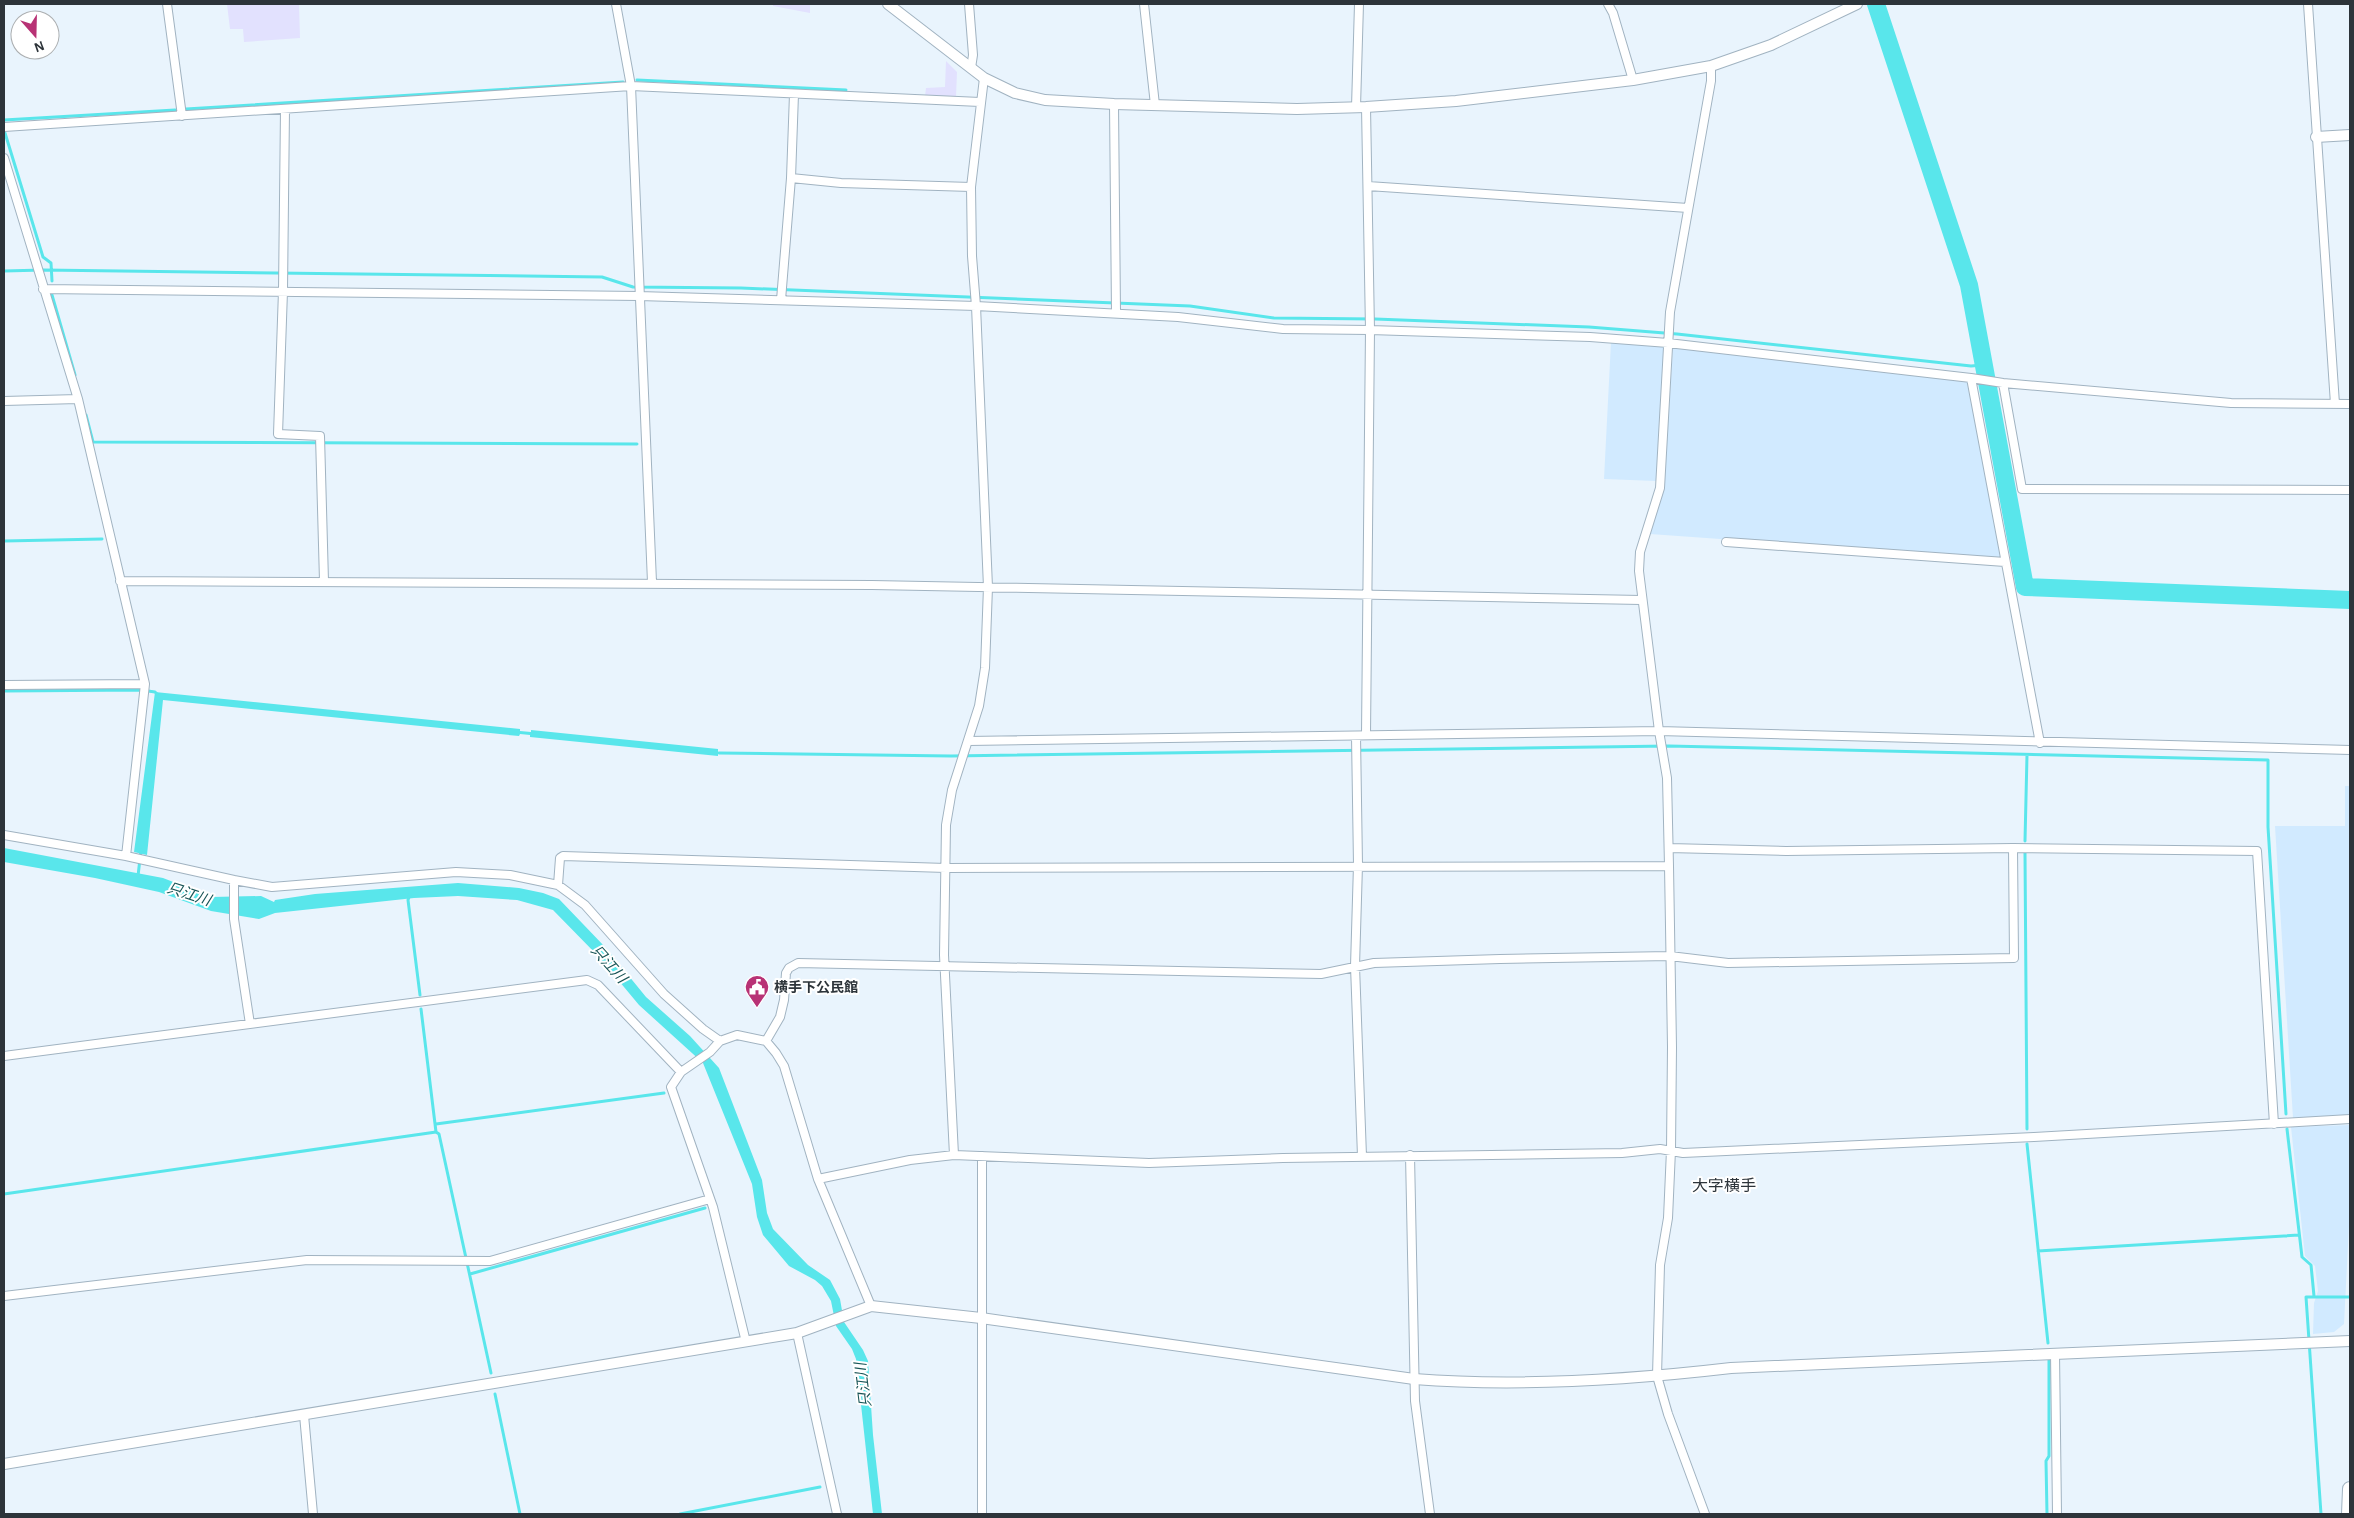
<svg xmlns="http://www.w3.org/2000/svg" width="2354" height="1518" viewBox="0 0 2354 1518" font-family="'Alegreya Sans','Noto Sans JP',sans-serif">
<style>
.built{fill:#d1eaff}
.green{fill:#e2e1fe}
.water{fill:#59e6eb}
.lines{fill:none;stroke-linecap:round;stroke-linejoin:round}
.stream{stroke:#59e6eb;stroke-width:3}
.river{stroke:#59e6eb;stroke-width:18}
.minor-casing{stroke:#a1b3c1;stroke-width:10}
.tertiary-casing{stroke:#a1b3c1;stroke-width:12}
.trunk-casing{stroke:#a1b3c1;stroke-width:16}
.minor{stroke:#fff;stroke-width:8}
.tertiary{stroke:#fff;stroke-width:10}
.trunk{stroke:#fff;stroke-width:14}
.labels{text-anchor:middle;stroke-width:4;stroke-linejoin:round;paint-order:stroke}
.poi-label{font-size:14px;font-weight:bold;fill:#2d343a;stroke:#fff;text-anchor:start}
.water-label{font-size:15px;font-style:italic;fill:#185456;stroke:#fff}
.quarter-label{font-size:16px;fill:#2d343a;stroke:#fff}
</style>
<rect width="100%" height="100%" fill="#e9f4fd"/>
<path class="built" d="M1611,342L1664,346L1656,481L1604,479Z
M1673,348L1968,381L2002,559L1650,534L1664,486Z
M2345,786H2350V1116L2293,1118L2275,826H2345Z
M2350,1125V1206L2344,1324L2334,1332L2313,1334L2314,1303L2318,1291L2315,1266L2305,1256L2291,1127Z"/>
<path class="green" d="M227,4H299L300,38L244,42L243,29H230Z
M773,4H810V13L773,6Z
M946,61L957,72L956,97L925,96L926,88L945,87Z"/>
<path class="water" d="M155,692L520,729V731L531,732V730L718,749V756L530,737V735L520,734L519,736L163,700L147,855L134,852Z
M4,848L163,878L212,897L261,896L274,902L275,900L315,894L458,883L519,888L543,893L559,899L606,948L646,997L690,1036L719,1068L762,1180L767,1213L773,1229L808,1265L830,1280L840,1299L844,1322L863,1350L868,1361L873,1435L882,1514H873L856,1359L852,1349L836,1326L831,1301L822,1286L815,1280L789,1266L763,1235L757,1217L752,1184L703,1063L639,1005L599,957L553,910L517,900L458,896L414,898L275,913L259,919L211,911L159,892L95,878L4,862Z"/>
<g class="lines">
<path class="stream" d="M637,80L846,90
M186,109L623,82
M4,120L175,110
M5,133L43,257L51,263L52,281
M4,271L43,270L602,277L633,287L741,288L1190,306L1274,318L1375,319L1589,327L1677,334L1971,366L1983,365
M52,295L75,375
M86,415L93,442L637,444
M4,541L102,539
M4,691L141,690L155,692L157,694
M719,753L951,756L1669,746L2268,760V827L2286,1114
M2025,841L2027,755
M2025,853L2027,1129
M138,876L141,850
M410,894L408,900L420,995
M421,1009L436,1132
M436,1124L664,1093
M2287,1129L2302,1257L2311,1265L2314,1296
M2027,1144L2048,1343
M4,1194L436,1132L439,1134L491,1373
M2038,1251L2299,1235
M470,1274L705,1208
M495,1394L520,1514
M680,1514L820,1487
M2047,1514L2046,1461L2049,1456V1360
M2321,1514L2306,1297H2350"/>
<path class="river" d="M1876,4L1969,285L2025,587L2350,600"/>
<g class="minor-casing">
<path id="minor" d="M167,4L182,116
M616,4L631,86L652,582
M969,4L973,55L971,68
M1144,4L1155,105
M1608,4L1613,13L1633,80
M2308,4L2335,404
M794,94L791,178L841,183L971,187
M1114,104L1116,313
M1356,107L1359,4
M285,109L283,291L278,434L320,436L324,581
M4,127L631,86L980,102
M4,158L78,399L145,684L126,856
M1368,186L1688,208
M43,289L639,296L976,306L1178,317L1283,329L1370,330L1590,337L1668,343L1971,378L2003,383L2231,403L2350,404
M781,300L791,178
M1971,378L2040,743
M2003,383L2022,489L2350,490
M4,401L78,399
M1726,542L2005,562
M120,581L872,585L1641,600
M4,685L145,684
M1366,735L1370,330L1366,107
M1356,736L1358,865L1355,966L1362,1156
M968,741L1659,731L2350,750
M4,835L126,856L234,880V919L250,1024
M1669,848L1786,851L2013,848L2257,851L2274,1124
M234,880L272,887L456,872L510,875L558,885L585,905L664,994L703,1029L720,1041
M558,885L560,858L563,856L946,868L1669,866
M766,1041L780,1017L784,1000L786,973L789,968L798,963L1321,974L1374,963L1500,959L1670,956L1728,963L2014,958L2013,848
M4,1056L587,980L598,985L681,1072
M954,1155L944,955L946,825L952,790L979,706L985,668L988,587L976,306L972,256L971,187L984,78
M1410,1155L1415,1401L1430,1514
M982,1156V1514
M818,1179L910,1160L954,1155L1149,1163L1283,1158L1622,1153L1660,1149L1683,1153L2034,1137L2350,1119
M4,1296L307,1260L490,1261L710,1199
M797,1333L837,1514
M746,1342L713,1207L671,1087L681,1072L710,1052L720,1041L737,1035L766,1041L776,1053L784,1066L818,1179L871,1306
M2055,1353L2057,1514
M304,1415L313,1514
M1705,1514L1668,1414L1657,1376L1660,1265L1668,1218L1671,1150L1672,1047L1669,866L1667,778L1659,731L1639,571L1640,552L1660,488L1670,312L1711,81V66"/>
</g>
<g class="tertiary-casing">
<path id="tertiary" d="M888,4L984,78L1015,93L1045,100L1114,104L1297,109L1366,107L1456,101L1633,80L1711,66L1771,45L1857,4
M2316,137L2350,135
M4,1464L797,1333L871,1306L981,1318L1414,1379C1517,1387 1628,1380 1731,1368L2350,1341"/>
</g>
<g class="trunk-casing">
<path id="trunk" d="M2349,1514L2350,1489"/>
</g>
<use href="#minor" class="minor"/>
<use href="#tertiary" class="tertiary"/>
<use href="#trunk" class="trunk"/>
</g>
<defs>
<g id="civic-pin" transform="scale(1.25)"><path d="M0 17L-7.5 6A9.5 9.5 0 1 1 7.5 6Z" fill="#b83275" stroke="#fff"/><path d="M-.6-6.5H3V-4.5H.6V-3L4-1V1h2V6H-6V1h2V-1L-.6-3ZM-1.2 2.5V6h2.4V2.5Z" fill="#fff"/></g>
</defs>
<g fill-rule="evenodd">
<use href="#civic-pin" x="757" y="987"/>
</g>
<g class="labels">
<g class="poi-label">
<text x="774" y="992">横手下公民館</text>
</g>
<g class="water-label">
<text transform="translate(189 894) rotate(18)" y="5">只江川</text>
<text transform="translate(609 964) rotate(48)" y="5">只江川</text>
<text transform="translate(863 1385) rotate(-97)" y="5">只江川</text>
</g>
<g class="quarter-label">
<text x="1724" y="1191">大字横手</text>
</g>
</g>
<rect width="2354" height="1518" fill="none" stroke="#2d343a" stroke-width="10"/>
<g transform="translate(35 35) rotate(160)"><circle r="24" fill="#ffffff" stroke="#abaeb0"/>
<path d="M0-4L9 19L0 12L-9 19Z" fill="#b83275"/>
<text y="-8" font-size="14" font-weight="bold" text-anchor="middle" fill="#2d343a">N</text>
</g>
</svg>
